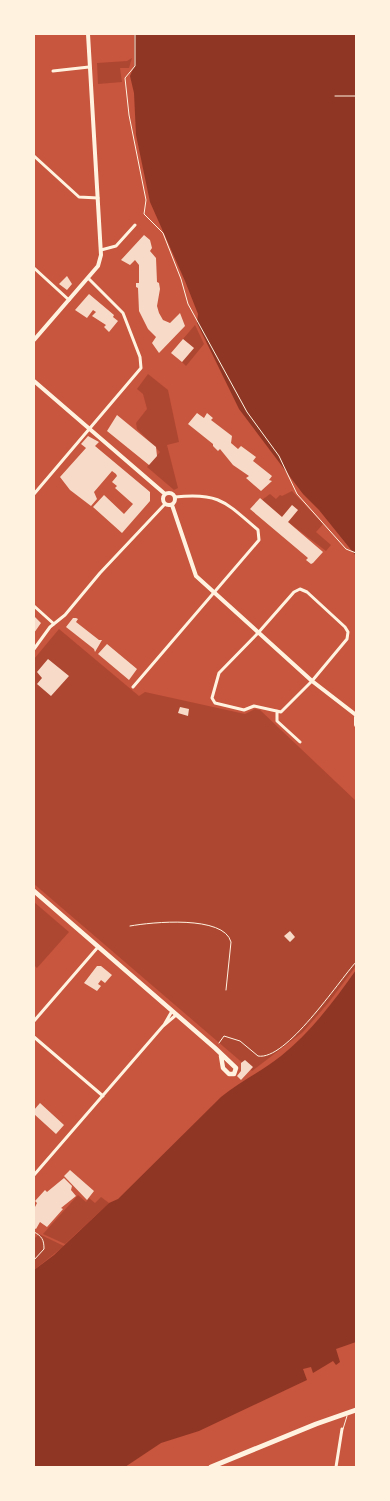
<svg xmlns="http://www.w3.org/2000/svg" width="390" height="1501" viewBox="0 0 390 1501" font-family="Raleway,sans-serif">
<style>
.green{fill:#ae4732}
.water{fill:#8f3625}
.building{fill:#f7dbc8}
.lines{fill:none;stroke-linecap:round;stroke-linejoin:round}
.path{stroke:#fff3e0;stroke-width:1}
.service{stroke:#fff3e0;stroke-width:1}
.minor{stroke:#fff3e0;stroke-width:3}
.tertiary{stroke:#fff3e0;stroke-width:4}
.secondary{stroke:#fff3e0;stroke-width:4.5}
.primary{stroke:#fff3e0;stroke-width:5}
</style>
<rect width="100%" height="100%" fill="#c8553d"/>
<path class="green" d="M132,58L129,68H120L122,82L98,84L97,63L127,61Z
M195,325L204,344L186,366L182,362L194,348L183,339Z
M148,374L168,390L179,442L167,445L178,488L174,490L147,467L160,452L137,429L136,423L147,409L143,394L137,389Z
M292,491L323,524L316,532L331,545L326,551L288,522L298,510L292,505L282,517L262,500L270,494L276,499L280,495L282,496Z
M59,629L139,696L145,692L245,714L255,709L260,710L356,801V966L329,1002L303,1032L252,1071L34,884V659Z
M34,902L69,932L37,968L34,965Z
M78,1195L86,1202L89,1198L95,1203L101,1197L109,1203L65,1244L43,1234Z
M39,1234L64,1246L34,1270V1239Z"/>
<path class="water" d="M134,34H356V556L319,510L303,494L239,409L197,323L198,314L185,281L150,202L136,135L134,93L130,76L134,67Z
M356,970V1342L336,1349L340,1362L336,1365L333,1361L313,1373L311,1367L303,1369L307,1380L199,1431L161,1443L125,1467H34V1270L54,1255L109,1203L118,1199L221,1097C240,1081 261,1072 281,1056C311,1032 334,1001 356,970Z"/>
<path class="building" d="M144,235L150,240L152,248L150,251L156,258L157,282L159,283L160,289L157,306L159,313L163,320L170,323L180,313L185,326L159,353L152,343L156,337L148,329L139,311L138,288L136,287V283H139V265L135,260L130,265L121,260Z
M67,276L72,284L67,290L59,284Z
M89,294L114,315L113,317L118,321L109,332L104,327L106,325L92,316L96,312L93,310L87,318L75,310Z
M183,339L194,348L182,362L171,353Z
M197,413L204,418L207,413L213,418L211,420L232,436L231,443L238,449L241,446L256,457L253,461L272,476L269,480L272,481L261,491L246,478L249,476L233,465L220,449L218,451L213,446V444L188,424Z
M117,415L156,447L157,456L149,465L107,431Z
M88,436L99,442L95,446L150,492V501L122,533L93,507L104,495L124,514L133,504L115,488L117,486L112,482L117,476L116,474L112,471L94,492L97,499L91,506L70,490L60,477L86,448L81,444Z
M260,498L282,517L292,505L298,510L288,522L323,552L313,563L311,564L306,560L308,558L250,509Z
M34,616L41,623L34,633Z
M73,618H76L78,619L76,622L99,640H102L95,652L94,649L66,627Z
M107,644L137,669L129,680L98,654Z
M48,659L69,676L51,696L37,684L42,678L37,672Z
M180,707L189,709L188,716L178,713Z
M290,931L295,937L290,942L284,936Z
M97,966H101L112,975L105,983L101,980L98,984L101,986L97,991L84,983Z
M245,1060L253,1067L241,1080L237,1076L241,1071V1063Z
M40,1103L64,1125L56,1134L34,1114V1110Z
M70,1170L94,1191L87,1200L64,1176Z
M64,1178L72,1186L71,1190L76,1196L61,1208L63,1209L47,1227L40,1222L36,1229L34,1228V1209L37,1203L35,1201L45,1190L47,1192Z"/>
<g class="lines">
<path class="path" d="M135,34V66L125,78L129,115L146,200L144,214L163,233L181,279L188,304L247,412L279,456L297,494L346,549L356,553
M335,96H356
M130,926C152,922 224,915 231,942L226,990
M219,1043L224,1036L240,1041L258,1056C286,1061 338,982 356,962
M34,1232C42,1236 44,1240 44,1249L34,1260"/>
<path class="service" d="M343,1429L347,1416"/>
<path class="minor" d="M53,71L89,67
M34,156L79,197L98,198
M101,250L116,246L135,225
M34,268L69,300
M34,494L141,368L140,357L123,313L88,278
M300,589L307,592L345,627L348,632L347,639L312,681L281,712L254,706L244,710L215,703L212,698L219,673L258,633L294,592Z
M34,606L54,624
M34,649L50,627L65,615L100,573L165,504
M133,687L259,540L258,530C226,503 220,492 175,497
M277,711V721L300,742
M34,1021L98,947
M164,1025L172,1011
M34,1037L103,1096
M34,1175L163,1026L176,1015
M336,1467L342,1429"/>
<path class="tertiary" d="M34,340L98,266L101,255L88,34
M34,381L165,494
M163 499a6 6 0 1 1 12 0a6 6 0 1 1-12 0Z
M172,505L196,576L312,681L356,715
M356,717V725"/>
<path class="secondary" d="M34,891L215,1048L236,1068L234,1074H229L223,1068L221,1056"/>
<path class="primary" d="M211,1467L316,1424L356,1410"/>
</g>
<rect width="390" height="1501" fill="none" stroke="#fff3e0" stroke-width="70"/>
</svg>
